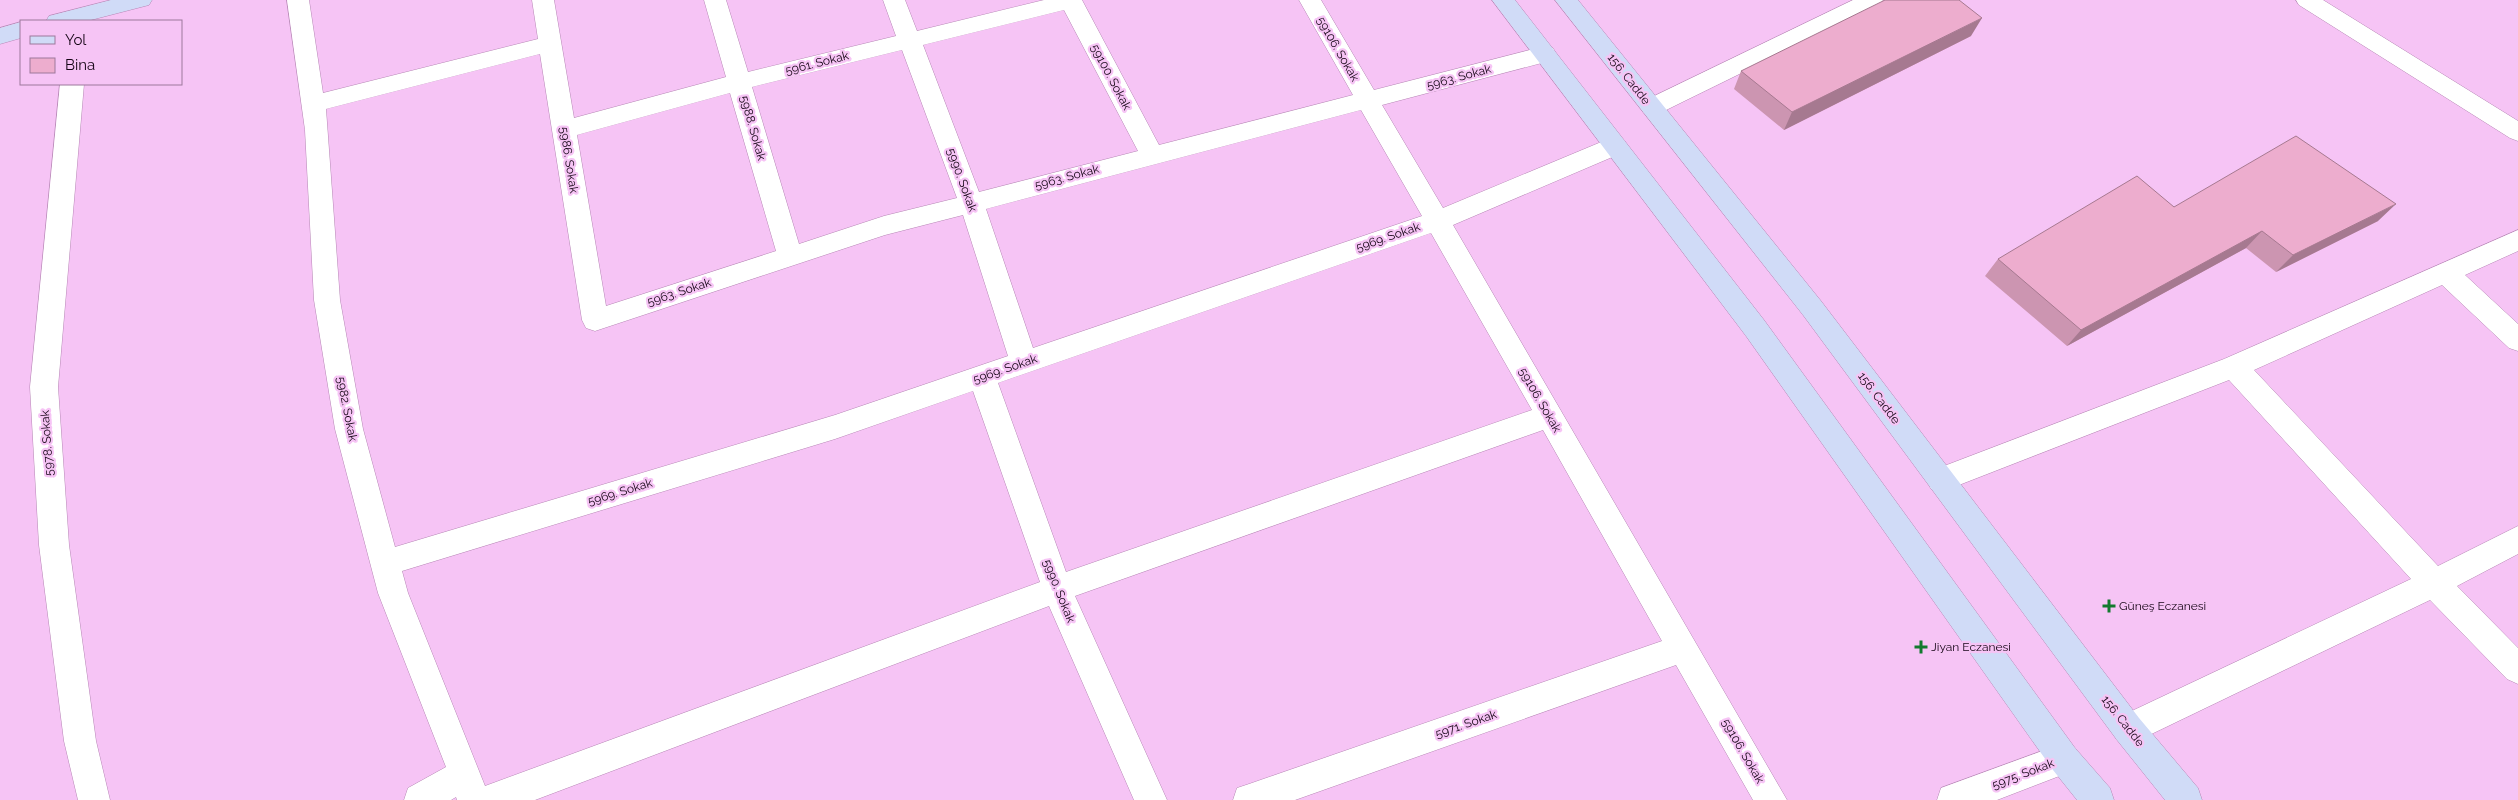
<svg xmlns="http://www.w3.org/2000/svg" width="2518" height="800" viewBox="0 0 2518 800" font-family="Raleway,sans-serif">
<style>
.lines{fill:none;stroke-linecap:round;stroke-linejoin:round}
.street-casing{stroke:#b687b5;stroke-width:1}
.secondary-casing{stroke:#b687b5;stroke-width:1}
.street{fill:#fff;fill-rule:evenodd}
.secondary{fill:#d0dbf7;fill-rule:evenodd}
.wall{fill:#cc95b1}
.shaded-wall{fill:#a67990}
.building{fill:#edadce;stroke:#a67990}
.poi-dot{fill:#127a2e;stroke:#f6c4f5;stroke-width:2}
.labels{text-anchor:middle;stroke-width:4.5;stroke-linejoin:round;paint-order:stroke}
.street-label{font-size:12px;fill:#150515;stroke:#f6c4f5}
.poi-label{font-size:12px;fill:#150515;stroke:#f6c4f5;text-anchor:start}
</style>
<rect width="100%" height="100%" fill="#f6c4f5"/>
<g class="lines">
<g class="street-casing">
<path id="street" d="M287,0H309L323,93L538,39L532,0H554L574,118L726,77L704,0H726L748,72L896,36L883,0H905L917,31L1044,0H1082L1159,145L1353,95L1299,0H1321L1374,90L1545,46L1553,48L1556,54L1553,60L1382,105L1443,208L1606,140L1615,137L1624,140L1627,146L1624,152L1453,225L1787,800H1753L1676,665L1295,800H1233L1237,788L1249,784L1662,641L1543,430L1075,596L1167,800H1134L1049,606L535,800H457L456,797L451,800H404L408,788L446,767L378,593L335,429L314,300L305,130ZM1064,10L1138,151L979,192L923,45ZM902,50L957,198L884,216L799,244L752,87ZM540,54L582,320L586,328L595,331L885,235L963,215L1008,356L835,415L395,547L363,429L340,300L326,109ZM730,93L776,251L606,306L577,135ZM1361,110L1422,216L1033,348L986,209ZM1431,233L1532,410L1066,572L998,383ZM973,391L1040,582L485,786L408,593L402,571L835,439Z
M1853,0H1883L1880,5L1660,113L1652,116L1644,113L1640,107L1644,101Z
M2296,0H2323L2518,121V141L2510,138L2299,5Z
M60,84H84L58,387L69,545L96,741L110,800H78L64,741L39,545L30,387Z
M2518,230V251L2465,275L2518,324V351L2509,348L2442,285L2254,370L2438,566L2518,526V554L2457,586L2518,648V684L2507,679L2430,600L2139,740L2128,744L2117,740L2112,729L2117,718L2411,579L2229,380L1941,492L1931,489L1927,480L1931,471L2224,359Z
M2064,743L2075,748L2080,759L2075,770L1997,800H1937L1941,788Z"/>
</g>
<g class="secondary-casing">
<path id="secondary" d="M111,0H152L149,5L87,21H46L49,16Z
M1492,0H1515L1764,320L2075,748L2110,788L2114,800H2077L2053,770L1746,336Z
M1555,0H1578L1821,301L2139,718L2198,788L2202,800H2165L2117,740L1803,315Z
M21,22V38L0,44V28Z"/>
</g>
<use href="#street" class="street"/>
<use href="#secondary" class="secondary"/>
</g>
<path class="wall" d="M1971,36L1784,130L1734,89L1741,71Z
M2174,207L2378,221L2276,272L2246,248L2067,346L1985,276L1998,259Z"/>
<path class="shaded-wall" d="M1982,18L1971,36L1784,130L1792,112Z
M2396,204L2378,221L2276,272L2293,255Z
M2262,231L2246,248L2067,346L2081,330Z"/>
<path class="building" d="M1885,0H1959L1982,18L1792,112L1741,71Z
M2296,136L2396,204L2293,255L2262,231L2081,330L1998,259L2137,176L2174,207Z"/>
<g class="poi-dot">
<path d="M2106.5 598.5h5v5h5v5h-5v5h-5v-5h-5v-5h5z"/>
<path d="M1918.5 639.5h5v5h5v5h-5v5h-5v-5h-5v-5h5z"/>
</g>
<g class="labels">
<g class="street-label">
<text transform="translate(1338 49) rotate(60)" y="4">59106. Sokak</text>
<text transform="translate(817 63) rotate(-14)" y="4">5961. Sokak</text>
<text transform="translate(1111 77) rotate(62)" y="4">59100. Sokak</text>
<text transform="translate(1459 77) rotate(-15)" y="4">5963. Sokak</text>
<text transform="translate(1629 79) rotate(52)" y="4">156. Cadde</text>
<text transform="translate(753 128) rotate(74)" y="4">5988. Sokak</text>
<text transform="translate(569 160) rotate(81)" y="4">5986. Sokak</text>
<text transform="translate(1067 177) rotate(-15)" y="4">5963. Sokak</text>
<text transform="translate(962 180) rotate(70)" y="4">5990. Sokak</text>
<text transform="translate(1388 237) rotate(-19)" y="4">5969. Sokak</text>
<text transform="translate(679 292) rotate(-18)" y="4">5963. Sokak</text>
<text transform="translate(1005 369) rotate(-19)" y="4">5969. Sokak</text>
<text transform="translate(1879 398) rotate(53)" y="4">156. Cadde</text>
<text transform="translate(1540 400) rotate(60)" y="4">59106. Sokak</text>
<text transform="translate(347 409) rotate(79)" y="4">5982. Sokak</text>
<text transform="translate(47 443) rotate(-94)" y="4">5978. Sokak</text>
<text transform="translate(620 492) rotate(-17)" y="4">5969. Sokak</text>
<text transform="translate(1059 591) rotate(68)" y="4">5990. Sokak</text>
<text transform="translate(2123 721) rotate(52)" y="4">156. Cadde</text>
<text transform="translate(1466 724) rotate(-19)" y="4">5971. Sokak</text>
<text transform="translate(1743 751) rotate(60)" y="4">59106. Sokak</text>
<text transform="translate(2023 774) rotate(-21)" y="4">5975. Sokak</text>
</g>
<g class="poi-label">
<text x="2119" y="610">Güneş Eczanesi</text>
<text x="1931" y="651">Jiyan Eczanesi</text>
</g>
</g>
<rect x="20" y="20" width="162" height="65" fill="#f6c4f5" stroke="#9c789b"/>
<rect x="30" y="36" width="25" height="8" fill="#d0dbf7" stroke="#9c789b"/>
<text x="65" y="45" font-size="15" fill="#150515">Yol</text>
<rect x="30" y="58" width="25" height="15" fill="#edadce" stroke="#9c789b"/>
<text x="65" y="70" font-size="15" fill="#150515">Bina</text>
</svg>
